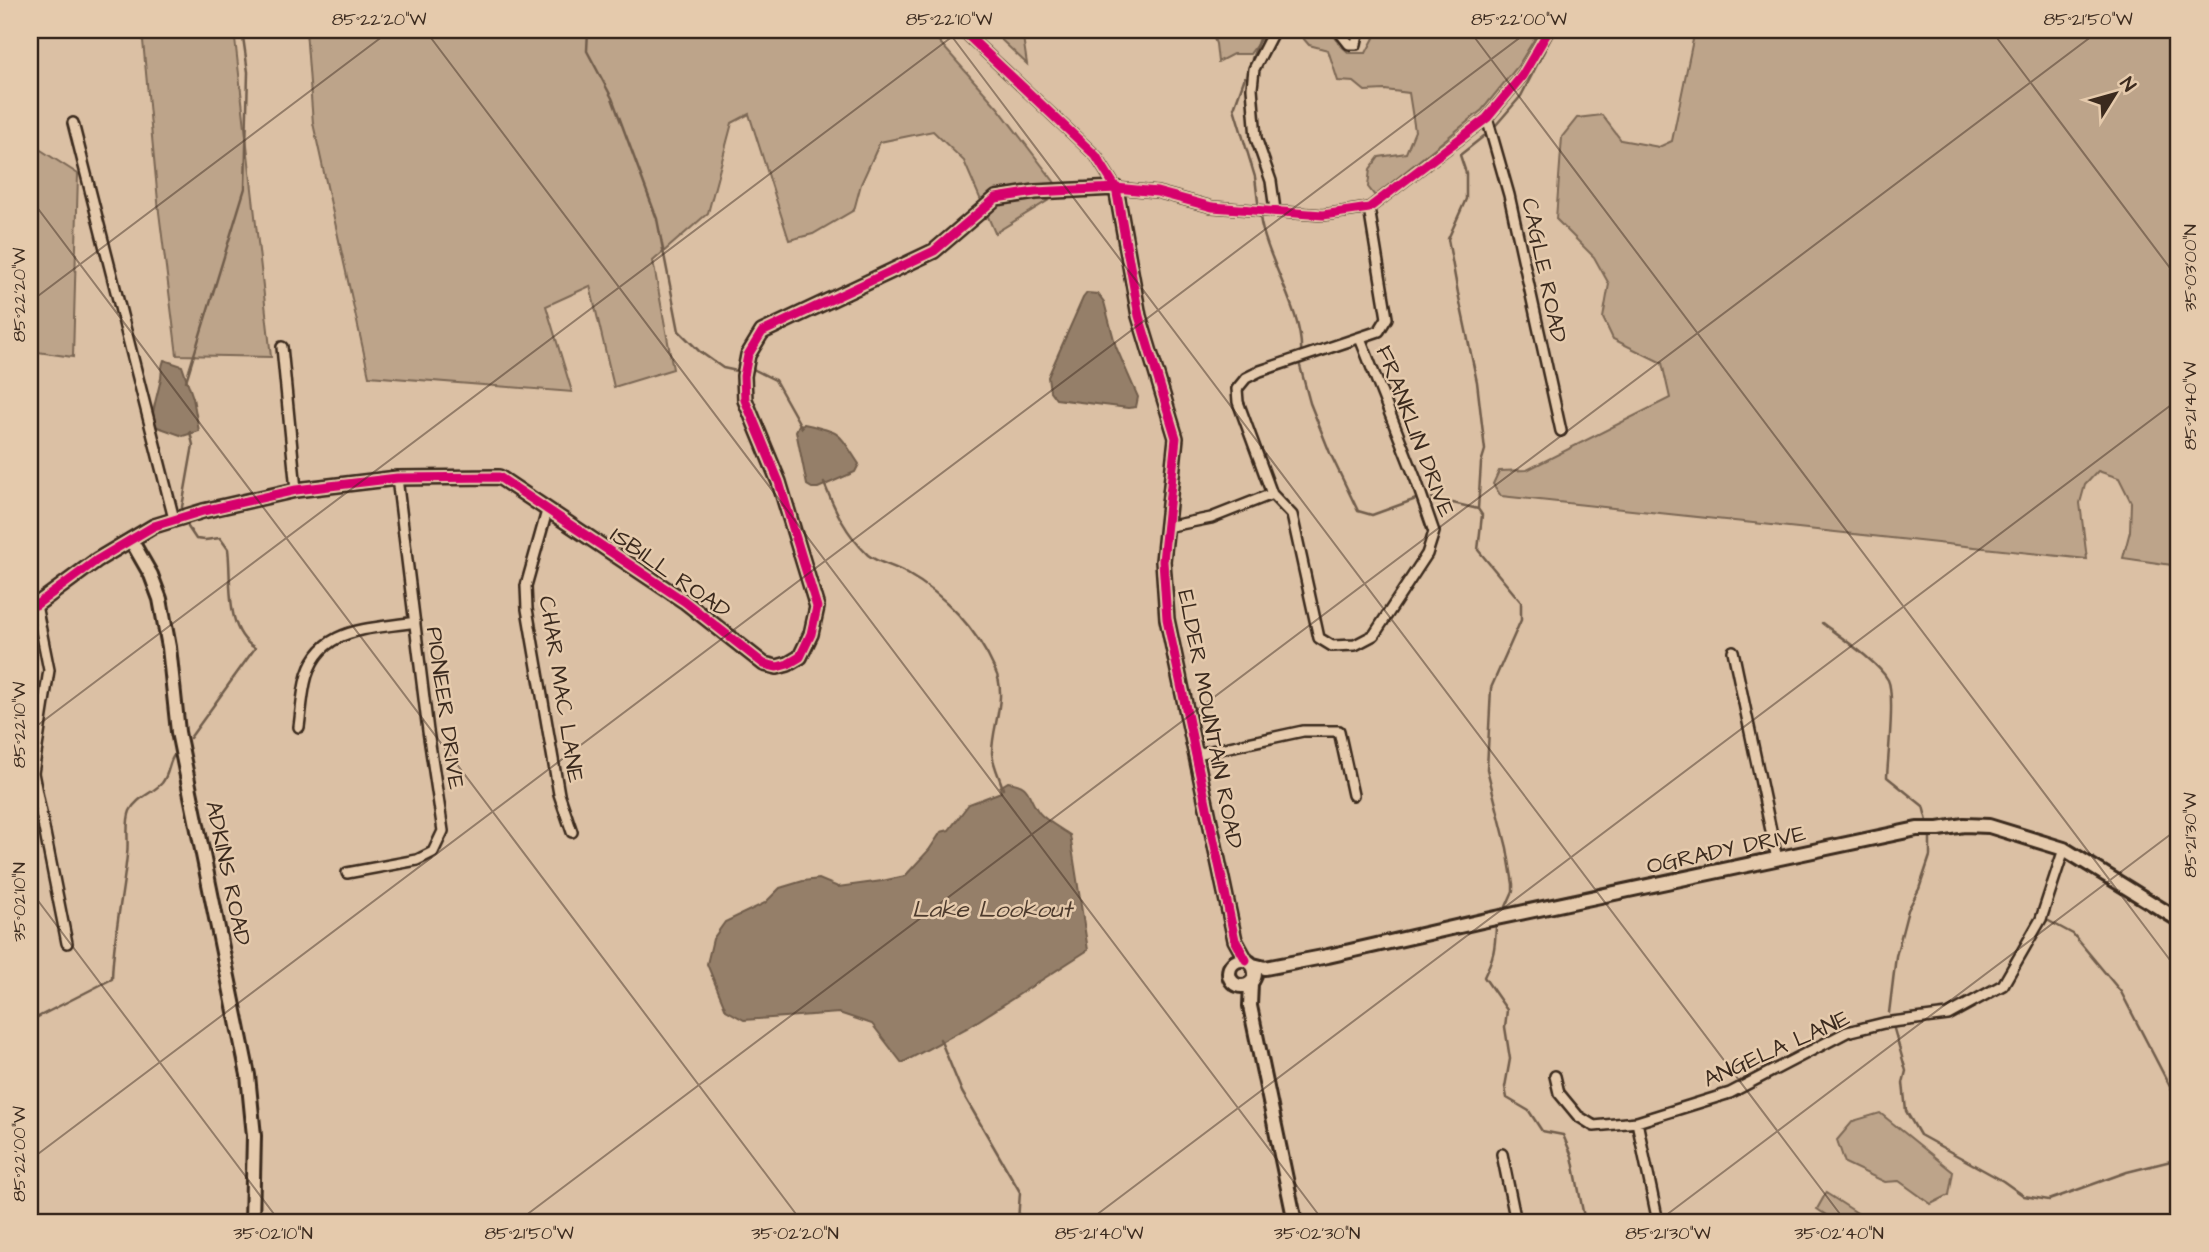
<svg xmlns="http://www.w3.org/2000/svg" width="2209" height="1252" viewBox="0 0 2209 1252" font-family="'Architects Daughter',sans-serif">
<style>
.green{fill:#bda48a;stroke:#7c6754;stroke-width:2}
.water{fill:#957f69;stroke:#715d4b;stroke-width:2}
.lines{fill:none;stroke-linecap:round;stroke-linejoin:round}
.stream{stroke:#715d4b;stroke-width:2.5}
.street-casing{stroke:#3b2a1e;stroke-width:14}
.secondary-casing{stroke:#3b2a1e;stroke-width:18}
.street{stroke:#e5caac;stroke-width:9}
.secondary{stroke:#e5caac;stroke-width:12}
.cycleway-casing{stroke:#e5caac;stroke-width:13}
.cycleway{stroke:#d6006c;stroke-width:9}
.ticks{fill:none;stroke:#3b2a1e;stroke-width:2;stroke-opacity:0.45}
.labels{text-anchor:middle;stroke-width:5;stroke-linejoin:round;paint-order:stroke}
.street-label{font-size:23px;fill:#3b2a1e;stroke:#e5caac}
.water-label{font-size:24px;font-style:italic;fill:#4d3b2d;stroke:#e5caac}
.neatline{fill:none;stroke:#3b2a1e;stroke-width:2.5}
.ticks-label{font-size:18px;text-anchor:middle;fill:#3b2a1e}
</style>
<rect width="100%" height="100%" fill="#dbc0a4"/>
<filter id="ink" filterUnits="userSpaceOnUse"><feTurbulence type="fractalNoise" baseFrequency=".0143" numOctaves="2"/><feDisplacementMap in="SourceGraphic" scale="14" xChannelSelector="R" yChannelSelector="G"/><feConvolveMatrix kernelMatrix="1 2 1 2 8 2 1 2 1" color-interpolation-filters="sRGB"/></filter>
<g filter="url(#ink)">
<path class="green" d="M142,30H234L271,357L177,355L159,212Z
M306,30H921L936,38L998,108L1062,192L995,233L964,161L933,131L880,142L861,184L854,210L813,234L789,240L749,114L732,123L708,213L653,261L673,369L614,387L590,286L546,306L572,392L369,376L313,123Z
M991,30H1022L1027,64Z
M1211,30H1267L1250,54H1233L1218,62L1216,44Z
M1296,30H1332L1338,43L1349,53H1366L1374,38V30H1540L1518,66L1482,110L1375,196L1368,187L1370,169L1379,157L1406,153L1415,131L1409,93L1385,90L1365,91L1354,82L1338,81L1328,50L1309,45Z
M1695,30H2179V566L2123,558L2130,531L2131,502L2119,478L2098,471L2085,485L2080,503L2087,559L1501,496L1493,484L1499,471L1527,470L1670,398L1662,363L1613,339L1603,318L1609,284L1594,257L1556,219L1562,137L1577,118L1602,115L1621,140L1659,147L1672,141Z
M30,143L78,174L73,357L30,351Z
M1880,1113L1953,1172L1949,1195L1931,1204L1899,1181L1885,1182L1845,1163L1837,1140L1853,1121Z
M1826,1193L1868,1220L1866,1222H1837L1817,1209Z"/>
<path class="water" d="M1087,293L1098,294L1104,302L1116,347L1138,397L1136,407L1128,408L1056,399L1050,391L1048,377L1083,298Z
M164,360L182,366L193,398L199,431L183,436L152,425C152,408 158,394 161,378C162,371 161,367 164,360Z
M804,424C843,433 837,431 859,464L855,472L818,488H812L807,485L796,431L799,425Z
M1008,782C1032,785 1026,795 1038,811C1044,820 1060,828 1070,835L1088,950L967,1028L902,1063L872,1024L839,1013L744,1020L726,1010L707,964L713,939L725,922L765,903L780,888L803,881L819,879L838,887L882,881L905,876L929,850L941,832L949,830L969,804L1001,792L1000,787Z"/>
<g class="lines">
<path class="stream" d="M588,30L587,51L612,98L657,219L679,331L699,351L723,368L737,371
M1252,59L1262,30
M1245,77L1234,108L1255,177L1258,202
M1496,125L1521,96L1555,30
M1484,136L1460,155L1466,173V199L1448,239L1458,293L1477,382L1485,450L1481,463L1478,509L1482,515L1478,550L1521,602V620L1491,688L1487,769L1507,848L1513,884V891L1505,909
M1260,217C1266,258 1304,315 1301,353
M1300,366L1310,403L1330,453L1358,511L1372,515L1416,499
M753,369L775,380L802,428
M186,381L245,188L248,72L242,30
M824,483C835,510 846,534 868,555C878,563 895,566 906,573C945,595 977,629 995,670C1008,697 992,725 992,753C993,765 1000,778 1003,789
M1432,498L1478,509
M182,507L193,445L190,432
M186,520L188,527L196,539L205,540L220,538L228,549C232,580 224,630 255,648L190,738
M1822,623C1839,636 1878,662 1888,680C1895,694 1888,756 1887,777L1923,806L1927,821
M2047,920L2073,934L2121,992L2179,1104
M1496,926C1495,949 1494,956 1484,977L1507,1010L1505,1027L1510,1059L1505,1087L1507,1098L1529,1111L1542,1131L1563,1135L1572,1156L1585,1222
M1889,1013L1896,956L1908,910L1919,889L1930,856V837
M30,1021L112,979C113,937 123,896 127,855C129,842 125,823 130,811C137,797 152,794 162,783C170,773 168,762 175,754
M1894,1029L1906,1071L1903,1083L1906,1111L1920,1135L2003,1181L2024,1196L2049,1200L2127,1172L2179,1159
M940,1039L962,1092L1020,1192L1018,1222"/>
<g class="street-casing">
<path id="street" d="M962,30L1096,156L1116,188L1157,192L1212,207L1323,215L1369,208L1487,118L1522,76L1549,30
M1274,30L1254,69L1252,88L1256,138L1271,181L1275,210
M1338,30L1349,44H1356L1359,30
M1487,118L1509,195L1561,431
M73,123L174,519
M1360,338L1416,480L1434,532L1427,554L1374,635L1355,645L1332,646L1319,638L1292,515L1272,494L1238,402L1237,389L1246,378L1260,371L1379,331L1387,318L1369,208
M282,347L296,490
M547,511L526,586L527,609L559,794L572,832
M1166,527L1211,518L1272,494
M36,605L49,670L33,773L67,943
M1733,651L1777,859
M299,727C301,712 302,697 305,683C317,626 367,630 415,622
M1197,754L1303,731H1339L1353,795
M347,873L417,860L433,852L443,831L428,731L397,478
M1555,1076L1559,1093L1578,1116L1594,1126L1637,1122L1730,1093L1847,1032L1884,1023L1948,1015L2003,985L2041,919L2064,849
M1637,1122L1658,1222
M1502,1154L1516,1222
M30,1199L34,1222"/>
</g>
<g class="secondary-casing">
<path id="secondary" d="M131,540L151,575L160,599L169,647L178,732L248,1075L254,1136L252,1222
M30,604L36,605L97,560L154,526L203,511L296,490L397,478L499,477L684,601L764,664L777,667L788,664L800,657L811,634L817,607L779,482L745,400L744,376L748,355L762,332L934,251L996,198L1035,192L1116,188L1139,316L1176,438L1163,561L1167,619L1235,940L1246,960
M1229 973a13 13 0 1 1 26 0a13 13 0 1 1-26 0Z
M1253,965L1265,968L1328,956L1482,921L1917,829H1939L1964,825L1989,826L2064,849L2179,920
M1251,983L1250,1006L1295,1222"/>
</g>
<use href="#street" class="street"/>
<use href="#secondary" class="secondary"/>
<g class="cycleway-casing">
<path id="cycleway" d="M962,30L1096,156L1116,188L1139,316L1176,438L1163,561L1167,619L1235,940L1246,960
M30,604L36,605L97,560L154,526L203,511L296,490L397,478L499,477L684,601L764,664L777,667L788,664L800,657L811,634L817,607L779,482L745,400L744,376L748,355L762,332L934,251L996,198L1035,192L1116,188L1157,192L1212,207L1323,215L1369,208L1487,118L1522,76L1549,30"/>
</g>
<use href="#cycleway" class="cycleway"/>
</g>
</g>
<path class="ticks" d="M425,30L1324,1222M947,30L1846,1222M1469,30L2179,972M1991,30L2179,280M30,198L802,1222M30,302L391,30M30,731L961,30M30,890L280,1222M30,1160L1530,30M517,1222L2100,30M1087,1222L2179,399M1657,1222L2179,828"/>
<g class="labels">
<g class="street-label">
<text transform="translate(1545 270) rotate(78)" y="8">CAGLE ROAD</text>
<text transform="translate(1416 431) rotate(69)" y="8">FRANKLIN DRIVE</text>
<text transform="translate(671 572) rotate(35)" y="8">ISBILL ROAD</text>
<text transform="translate(562 689) rotate(81)" y="8">CHAR MAC LANE</text>
<text transform="translate(446 708) rotate(82)" y="8">PIONEER DRIVE</text>
<text transform="translate(1211 719) rotate(79)" y="8">ELDER MOUNTAIN ROAD</text>
<text transform="translate(1726 849) rotate(-12)" y="8">OGRADY DRIVE</text>
<text transform="translate(229 873) rotate(78)" y="8">ADKINS ROAD</text>
<text transform="translate(1776 1048) rotate(-24)" y="8">ANGELA LANE</text>
</g>
<g class="water-label">
<text x="992" y="917">Lake Lookout</text>
</g>
</g>
<rect width="2209" height="1252" fill="none" stroke="#e5caac" stroke-width="77"/>
<g transform="translate(2115 94) rotate(53)" stroke="#e5caac" stroke-width="5" paint-order="stroke">
<path d="M0-5L12 26L0 18L-12 26Z" fill="#3b2a1e"/>
<text y="-10" font-size="19" font-weight="bold" text-anchor="middle" fill="#3b2a1e">N</text>
</g>
<rect x="38" y="38" width="2132" height="1176" class="neatline"/>
<g class="ticks-label">
<text x="379" y="25">85°22'20"W</text>
<text x="949" y="25">85°22'10"W</text>
<text x="1519" y="25">85°22'00"W</text>
<text x="2088" y="25">85°21'50"W</text>
<text transform="translate(2190 268) rotate(-90)" y="6">35°03'00"N</text>
<text transform="translate(19 295) rotate(-90)" y="6">85°22'20"W</text>
<text transform="translate(2190 406) rotate(-90)" y="6">85°21'40"W</text>
<text transform="translate(19 725) rotate(-90)" y="6">85°22'10"W</text>
<text transform="translate(2190 835) rotate(-90)" y="6">85°21'30"W</text>
<text transform="translate(19 902) rotate(-90)" y="6">35°02'10"N</text>
<text transform="translate(19 1154) rotate(-90)" y="6">85°22'00"W</text>
<text x="273" y="1239">35°02'10"N</text>
<text x="529" y="1239">85°21'50"W</text>
<text x="795" y="1239">35°02'20"N</text>
<text x="1099" y="1239">85°21'40"W</text>
<text x="1317" y="1239">35°02'30"N</text>
<text x="1668" y="1239">85°21'30"W</text>
<text x="1839" y="1239">35°02'40"N</text>
</g>
</svg>
